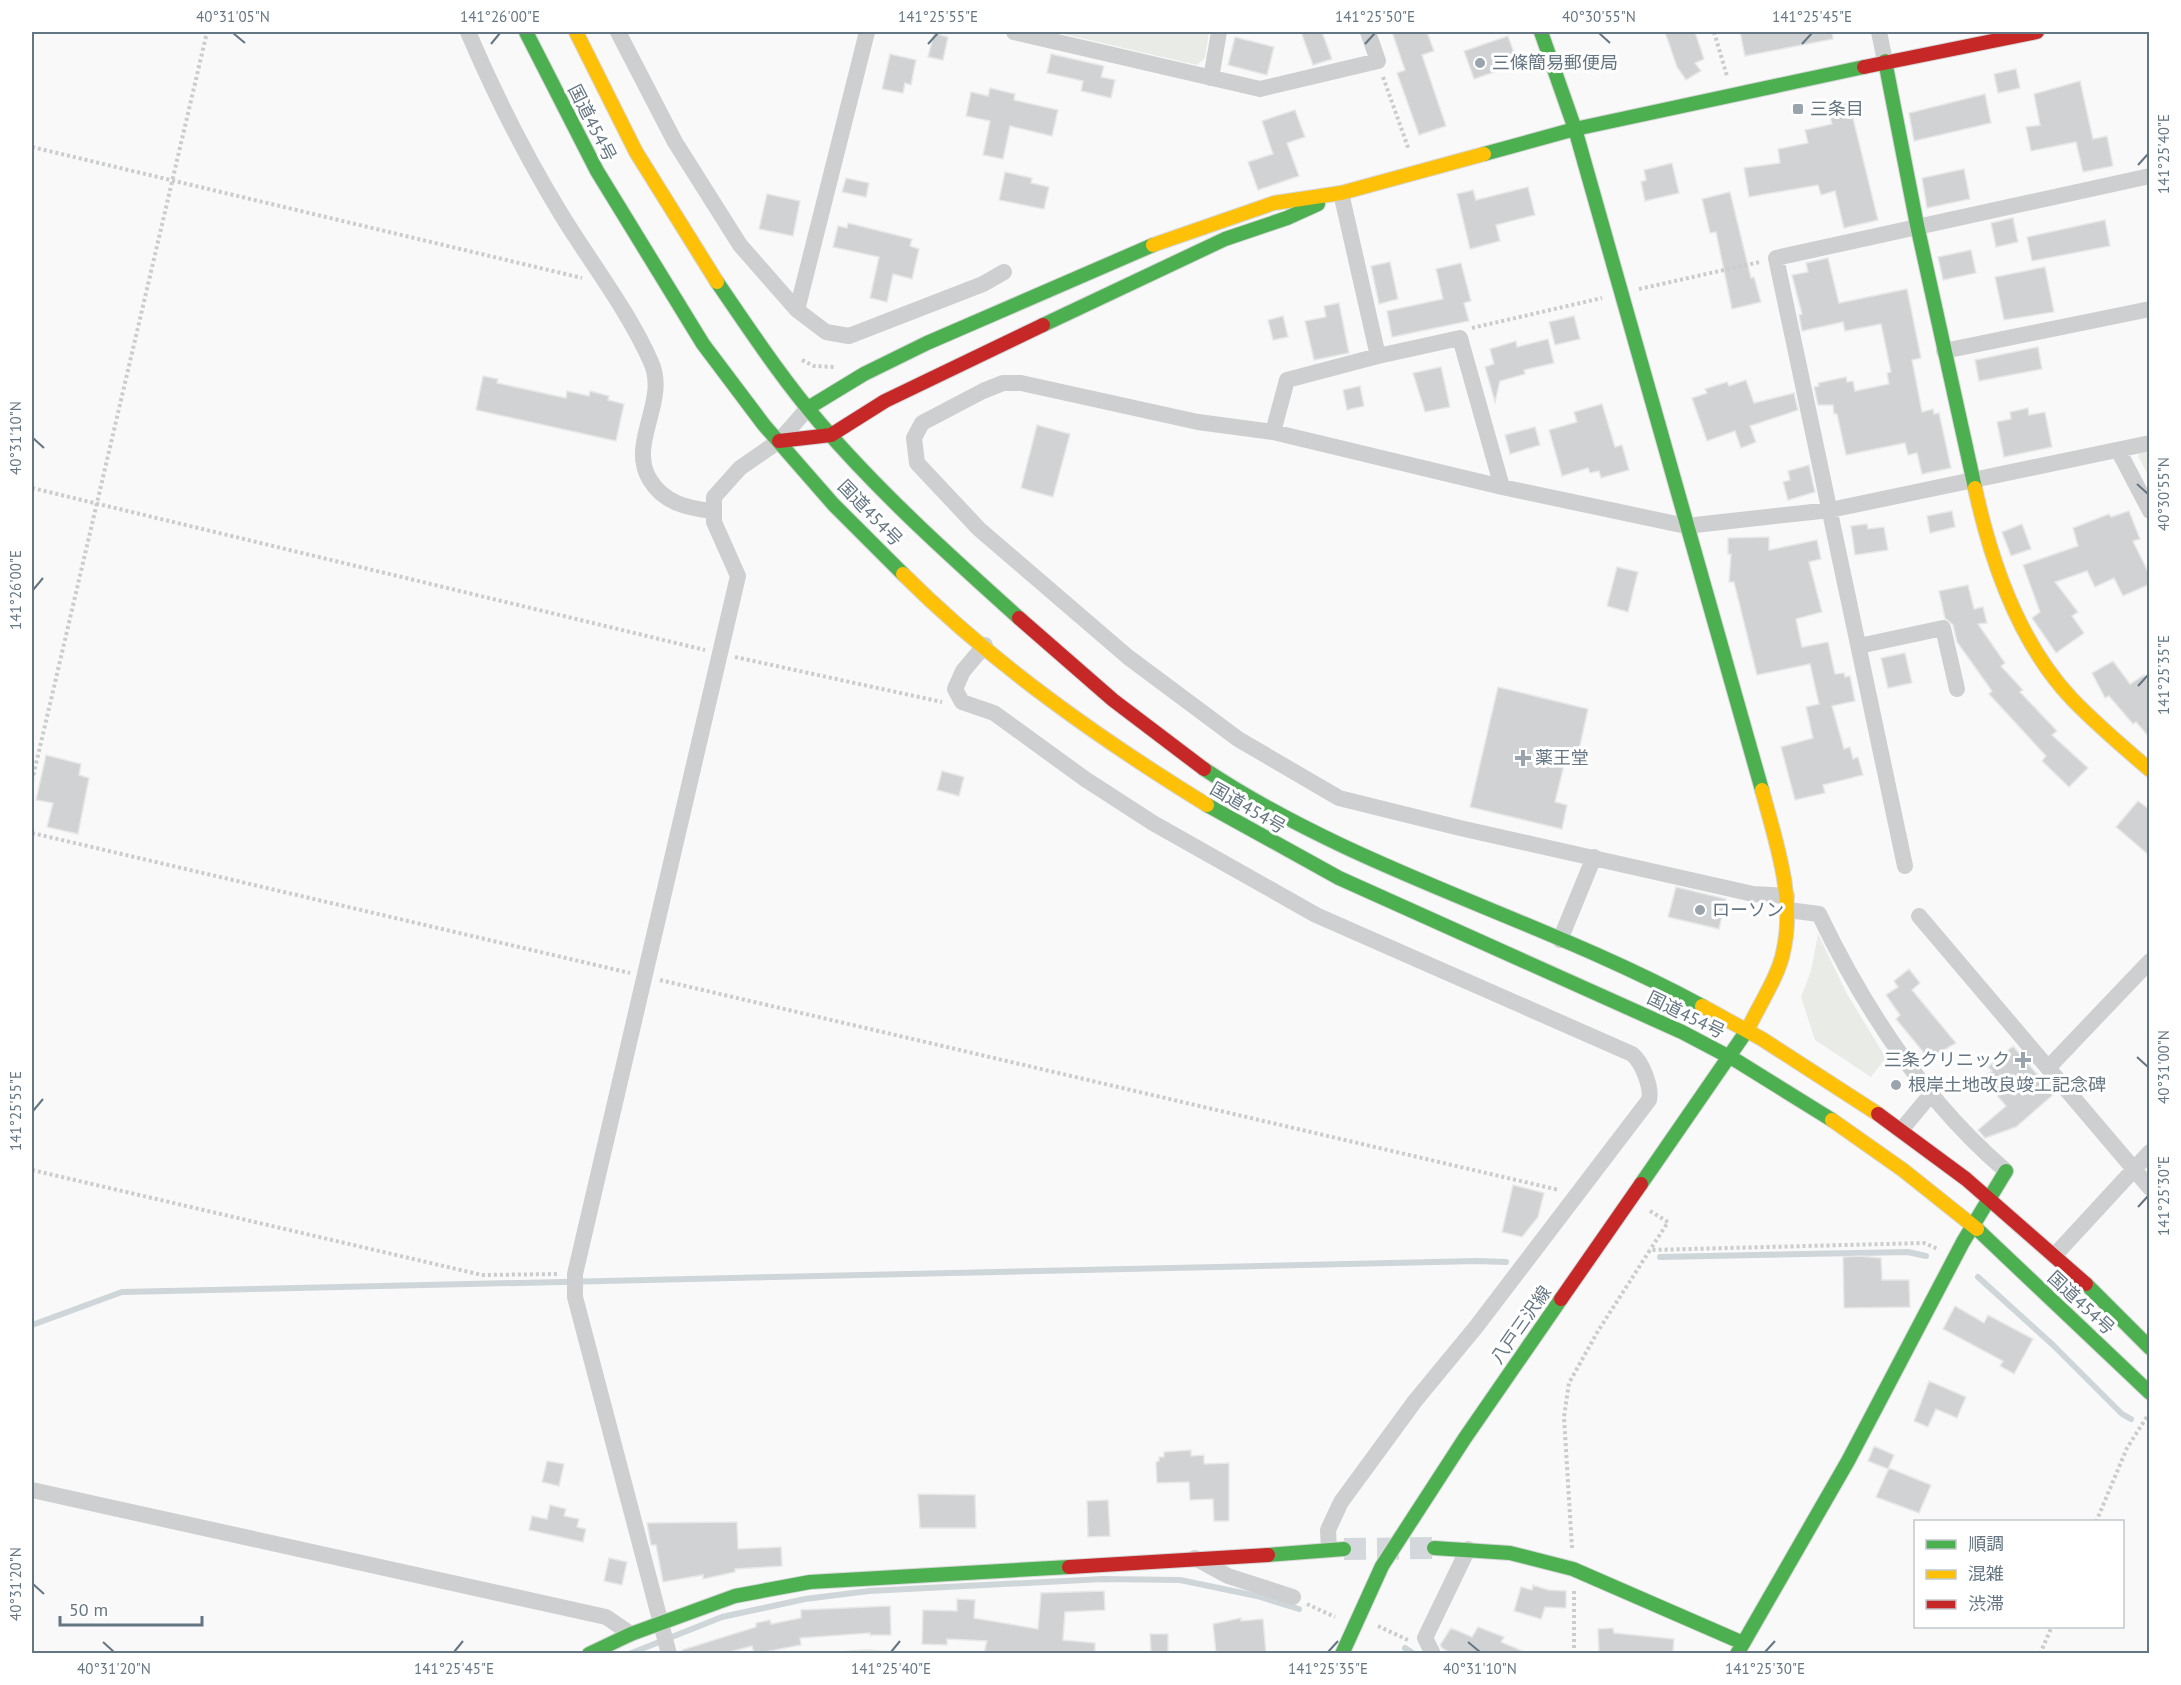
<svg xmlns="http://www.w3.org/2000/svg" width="2181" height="1685" viewBox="0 0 2181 1685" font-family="'PT Sans','Noto Sans JP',sans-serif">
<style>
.green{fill:#e8ebe6}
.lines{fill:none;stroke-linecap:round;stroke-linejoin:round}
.stream{stroke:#ced6d9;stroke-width:6}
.building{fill:#d0d2d3;stroke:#e8e8e8;stroke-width:1.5}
.secondary-tunnel{stroke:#d4d8dc;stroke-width:22;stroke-dasharray:22 11;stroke-linecap:butt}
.fast-casing{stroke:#d5d6d7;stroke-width:16}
.slow-casing{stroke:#d5d6d7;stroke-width:16}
.jam-casing{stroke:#d5d6d7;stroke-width:16}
.path{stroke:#cbcccd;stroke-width:4;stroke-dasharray:3 3;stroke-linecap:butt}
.street{stroke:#cecfd0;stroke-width:16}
.fast{stroke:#4caf50;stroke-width:14}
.slow{stroke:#ffc107;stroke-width:14}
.jam{stroke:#c62828;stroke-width:14}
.ticks{fill:none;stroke:#657683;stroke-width:2}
.poi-dot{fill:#99a4ac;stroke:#fff;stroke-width:2}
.labels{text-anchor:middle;stroke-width:6;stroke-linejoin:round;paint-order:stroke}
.poi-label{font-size:18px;fill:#657683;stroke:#fff;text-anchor:start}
.street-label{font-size:18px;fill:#657683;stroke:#fff}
.neatline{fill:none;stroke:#657683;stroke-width:2}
.ticks-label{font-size:15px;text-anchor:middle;fill:#657683}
</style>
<rect width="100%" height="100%" fill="#f9f9f9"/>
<path class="green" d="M1055,32H1209L1205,58L1197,65Z
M2149,449V477L2138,456L2142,451Z
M1818,934L1847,994L1886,1058L1871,1077L1815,1040L1801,997L1811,971Z
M866,1649L916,1653H818Z"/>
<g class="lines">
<path class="stream" d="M1660,1257L1908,1252L1926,1256
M1978,1277L2053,1345L2122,1414L2131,1419
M32,1325L122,1292L1477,1261L1506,1262
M1405,1648L1414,1654
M629,1654L722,1617L805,1599L869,1591L1103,1579L1180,1580L1257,1596L1299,1609"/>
</g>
<path class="building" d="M1301,32H1322L1332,59L1313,65Z
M1392,32H1427L1434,51L1422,55L1446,126L1419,135L1397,73L1405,70Z
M1665,32H1695L1704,59L1695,63L1701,71L1686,80L1677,67Z
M1740,32H1832L1833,39L1745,56Z
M934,33L948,37L943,60L928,57Z
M1508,36L1518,64L1474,79L1464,51Z
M1235,37L1274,47L1267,75L1228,65Z
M890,54L916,60L911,85L905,83L903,93L882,89Z
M1051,54L1104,66L1101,77L1115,80L1111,98L1081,91L1083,81L1047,73Z
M2016,69L2020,88L1998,93L1994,74Z
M2080,81L2093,139L2107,136L2113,166L2083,172L2076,142L2031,151L2026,127L2040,125L2034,94Z
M990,88L1015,94L1014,100L1058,110L1052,136L1010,126L1003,159L983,155L990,121L966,116L971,92L988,96Z
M1985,94L1991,123L1914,141L1909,113Z
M1849,102L1878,220L1844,228L1835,191L1821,195L1818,185L1749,197L1744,168L1780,163L1778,149L1808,143L1805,130L1832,124L1828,108Z
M1295,110L1305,137L1287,143L1299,176L1258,190L1248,162L1273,154L1262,121Z
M1672,163L1679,193L1645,201L1641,182L1646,180L1644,170Z
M1964,169L1970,199L1927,208L1922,178Z
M1005,172L1032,178L1031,183L1049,187L1044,209L999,200Z
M846,178L869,183L866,197L842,192Z
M1528,187L1535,215L1496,225L1500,241L1470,249L1457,194L1473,190L1476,200Z
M1730,192L1751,278L1754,277L1761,302L1732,309L1716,232L1710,233L1702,199Z
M767,194L800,201L793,236L759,229Z
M2013,218L2018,242L1996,247L1991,223Z
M2105,220L2110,246L2032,261L2027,237Z
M848,223L912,239L910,246L919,249L912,279L893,274L887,302L870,298L879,257L833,247L838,226L847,228Z
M1971,250L1976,273L1943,280L1938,257Z
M1828,258L1839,303L1907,289L1921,358L1912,360L1922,412L1933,409L1934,414L1939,413L1951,468L1922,474L1917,453L1908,455L1905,443L1846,455L1837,414H1834L1833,405H1818L1814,387L1819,386L1818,383L1846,377L1847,382L1853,381L1855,391L1889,384L1887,373L1891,372L1881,324L1845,331L1843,322L1802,331L1799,315L1802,314L1792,275L1808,272L1806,263Z
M1390,262L1398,299L1379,304L1371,266Z
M1461,263L1471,301L1464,303L1469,321L1392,337L1387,311L1443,299L1436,269Z
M2045,267L2054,312L2004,320L1995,277Z
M1339,303L1349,353L1314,360L1305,321L1326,317L1324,306Z
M1283,316L1288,337L1273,340L1268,320Z
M1574,316L1580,339L1555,345L1549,322Z
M1548,339L1554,363L1524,370L1525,374L1500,381L1495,402L1485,367L1494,364L1490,349L1516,341L1517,347Z
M2038,347L2042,369L1979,381L1975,360Z
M1441,367L1450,407L1425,412L1413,373Z
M483,376L498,379L497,383L566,398L567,391L589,396L590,391L609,396L608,400L624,404L616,441L476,410Z
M1746,380L1754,403L1794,393L1798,410L1750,426L1756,442L1741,448L1735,431L1707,441L1692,398L1707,393L1705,389L1727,382L1729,386Z
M1360,386L1364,406L1347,410L1343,390Z
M1602,404L1615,447L1622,445L1629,470L1601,478L1599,471L1590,473L1588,468L1562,476L1549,430L1577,422L1574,412Z
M2028,408L2029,415L2045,412L2052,447L2004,457L1997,422L2011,419L2010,412Z
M1037,425L1070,434L1053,497L1021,488Z
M1535,427L1540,445L1510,454L1505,435Z
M1809,465L1815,492L1788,500L1783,482L1790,480L1788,471Z
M1952,511L1955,527L1930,533L1927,516Z
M2129,511L2140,539L2133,541L2150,576V584L2123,596L2114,578L2095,587L2087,571L2055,582L2078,612L2072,616L2084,633L2056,653L2032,618L2040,612L2023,565L2078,546L2073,528L2109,514L2111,517Z
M1867,524L1868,529L1884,527L1888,550L1855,555L1851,526Z
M2022,524L2031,549L2011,556L2002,532Z
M1769,537V550L1817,540L1821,559L1809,562L1822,612L1796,619L1802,647L1828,642L1835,674L1844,673L1845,677L1850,676L1855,701L1832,706L1844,749L1850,747L1853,759L1858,757L1863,775L1823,785L1825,793L1795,800L1781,747L1813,738L1806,707L1819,704L1810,664L1757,675L1734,582H1729L1731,554H1728V538Z
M1617,567L1638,572L1628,612L1607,606Z
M1968,585L1974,609L1983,607L1987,623L1978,624L2005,663L2001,666L2023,690L2020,692L2057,731L2052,735L2088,768L2069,787L2042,761L2046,756L1989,694L1992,691L1957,642L1953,625L1945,618L1939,591Z
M1905,653L1912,683L1888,688L1881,658Z
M2113,661L2130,684L2144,675L2150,684V738L2136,722L2133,724L2109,696L2105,698L2092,673Z
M1498,687L1588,709L1577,759L1566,757L1555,802L1567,805L1562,829L1470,807Z
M46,755L81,764L79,775L89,778L78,834L47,827L53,803L36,800Z
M942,771L964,777L959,796L937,790Z
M2138,801L2150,810V856L2116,827Z
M1676,887L1726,899L1719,929L1668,917Z
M1909,969L1920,983L1912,990L1956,1043L1929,1059L1896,1019L1900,1015L1886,995L1898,987L1894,981Z
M2013,1046L2054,1094L2016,1127L1985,1138L1978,1130L2006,1106L1982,1078L1992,1071L1988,1067Z
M1513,1185L1544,1193L1538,1217L1522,1237L1502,1232Z
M1859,1256L1881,1258L1882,1280H1909L1910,1307L1844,1308L1843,1257Z
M1955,1306L1984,1323L1988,1315L2033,1339L2014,1374L2000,1366L2003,1361L1943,1329Z
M1929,1381L1966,1397L1957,1418L1936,1409L1928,1427L1914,1421Z
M1874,1446L1894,1455L1888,1469L1868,1461Z
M1191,1450V1456L1204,1455V1464L1229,1463V1521H1214L1213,1499L1190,1500L1189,1482L1157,1483L1156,1462L1159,1461V1457H1164V1452Z
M547,1461L564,1464L559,1486L542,1482Z
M1889,1468L1931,1485L1919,1513L1876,1497Z
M918,1494L975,1495L976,1528H920Z
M1108,1500L1110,1536L1088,1537L1087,1501Z
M550,1505L566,1509L564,1516L579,1519L577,1527L586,1529L583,1542L529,1530L532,1516L547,1519Z
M737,1522L738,1549L781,1547L782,1566L735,1569V1572L703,1579V1575L663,1582L656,1545H651L647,1523Z
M609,1558L627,1562L622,1585L604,1581Z
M1533,1585L1548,1590L1566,1591V1608L1545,1607L1541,1619L1514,1611L1521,1587L1532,1590Z
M1104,1591L1105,1610L1065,1612L1063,1640L1095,1643V1653H984L987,1641L947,1639V1645L922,1644L923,1610L957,1611V1599L975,1600L974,1618L1038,1629L1041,1593Z
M890,1606L891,1635H870V1633L800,1638L801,1645L759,1653H754L752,1646L726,1653H683L682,1650L756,1627V1623L770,1620L771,1624L801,1618V1610Z
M1241,1618V1621L1263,1619L1266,1653H1216L1213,1624Z
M1478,1627L1504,1637L1501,1642L1527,1653H1450L1442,1648L1440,1645L1451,1628L1472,1637Z
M1613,1628L1614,1633L1674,1639L1673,1653H1599L1598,1629Z
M1150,1634H1168V1653H1151Z"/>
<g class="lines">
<path class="secondary-tunnel" d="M1344,1549L1434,1548"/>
<g class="fast-casing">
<path id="fast" d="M526,32L597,171L703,344L764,425L833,504L903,574
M1541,32L1575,129L1762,790
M1885,61L1917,225L1975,488
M1484,154L1575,129L1864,67
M717,282C750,330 782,379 820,423C880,493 950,556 1019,618
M1043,325L1225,239L1287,218L1318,204
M808,408L864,374L927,343L1153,245
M1204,769C1359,872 1540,918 1702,1006
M1207,805L1339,878L1682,1032L1737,1061L1832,1120
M1641,1184L1748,1029
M1977,1229L2150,1393
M2086,1284L2150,1348
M1434,1548L1510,1553L1573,1569L1743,1643
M1268,1555L1344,1549
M589,1654L631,1634L735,1596L810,1582L1069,1567
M1342,1654L1382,1566L1465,1438L1561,1299
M1737,1654L1848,1461L1963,1242L2006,1171"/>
</g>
<g class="slow-casing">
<path id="slow" d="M576,32L636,152L717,282
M1153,245L1274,203L1341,193L1484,154
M1975,488C1991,562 2018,642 2072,699C2096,724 2123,747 2150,770
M903,574C993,664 1100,739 1207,805
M1702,1006L1762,1039L1878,1114
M1748,1029C1758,1007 1778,977 1783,953C1796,898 1776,843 1762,790
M1832,1120L1903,1170L1977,1229"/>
</g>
<g class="jam-casing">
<path id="jam" d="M1864,67L2037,32
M779,441L831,435L885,401L1043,325
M1019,618L1113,700L1204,769
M1878,1114L1966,1179L2086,1284
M1561,1299L1641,1184
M1069,1567L1268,1555"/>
</g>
<path class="path" d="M1714,32L1727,76
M1383,77L1409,150
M32,147L582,278
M1639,289L1760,262
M1472,328L1602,298
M802,360L814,366L835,367
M32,488L705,650
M735,657L942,702
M32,781L207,32
M32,833L630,973
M660,980L1559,1190
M32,1170L482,1275L559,1274
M1650,1211L1668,1222L1650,1250
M2096,1522L2127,1448L2148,1415
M1572,1548L1564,1417L1569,1383L1598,1331L1650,1250L1924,1243L1938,1249
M1574,1591V1654
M1307,1604L1335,1617
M1378,1626L1410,1641
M2040,1654L2052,1626"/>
<path class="street" d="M468,32C495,95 525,155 561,214C591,263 628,310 651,362C669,402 627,443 650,480C664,503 687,508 712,511
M618,32L675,142L740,245L797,310L826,332L849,336L983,284L1004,272
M1014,32L1260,89L1378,61L1368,32
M1879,32L1885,61
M1211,78L1219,32
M1341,193L1378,356
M797,310L867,32
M1944,351L2150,309
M1273,432L1287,380L1378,356L1460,338L1502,487
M2118,450L2150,511
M985,645L963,671L955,689L962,702L994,713L1085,779L1153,823L1316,915L1632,1054C1642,1062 1652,1087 1649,1100L1476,1327L1415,1401L1341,1502L1328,1530L1329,1550
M1859,646L1943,628L1957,689
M1905,866L1776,258L2150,176
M1787,896L1753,894L1460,828L1339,798L1238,739L1128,657L979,529L917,463L914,438L922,423L983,391L1003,383H1021L1198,422L1273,432L1502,487L1686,526L1830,510L2150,443
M1788,910L1819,914C1865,1010 1924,1101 2006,1171
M1919,916L2150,1188
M1560,940L1594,857
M2048,1068L2150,961
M1902,1129L1932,1093
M2054,1256L2150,1152
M32,1490L606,1617L631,1634
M1195,1558L1228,1576L1293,1597
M669,1654L575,1297V1274L738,576L714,522V497L740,468L779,441L808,408
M1433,1654L1425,1638L1468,1549"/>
<use href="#fast" class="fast"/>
<use href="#slow" class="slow"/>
<use href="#jam" class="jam"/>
</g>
<path class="ticks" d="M233,33L245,43M1599,33L1610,43M491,44L500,33M928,44L938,33M1365,44L1375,33M1802,44L1812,33M2138,165L2148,154M33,438L44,448M2137,484L2148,494M33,590L43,578M2138,686L2148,675M2137,1057L2148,1067M33,1111L43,1099M2138,1207L2148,1196M33,1584L44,1594M103,1642L114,1652M1468,1642L1480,1652M454,1652L463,1641M891,1652L900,1641M1328,1652L1338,1641M1765,1652L1775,1641"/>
<g class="poi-dot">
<circle cx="1480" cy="63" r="6"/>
<rect x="1792" y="103" width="12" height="12" rx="3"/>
<path d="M1520 749h6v6h6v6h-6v6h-6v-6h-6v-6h6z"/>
<circle cx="1700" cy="910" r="6"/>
<path d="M2020 1051h6v6h6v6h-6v6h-6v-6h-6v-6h6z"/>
<circle cx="1896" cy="1085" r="6"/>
</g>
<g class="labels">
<g class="poi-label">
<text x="1492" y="69">三條簡易郵便局</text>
<text x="1810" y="115">三条目</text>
<text x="1535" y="764">薬王堂</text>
<text x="1712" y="916">ローソン</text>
<text x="2010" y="1066" text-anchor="end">三条クリニック</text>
<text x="1908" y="1091">根岸土地改良竣工記念碑</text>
</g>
<g class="street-label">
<text transform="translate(592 123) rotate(63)" y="6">国道454号</text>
<text transform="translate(870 513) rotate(46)" y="6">国道454号</text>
<text transform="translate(1248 808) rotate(30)" y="6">国道454号</text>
<text transform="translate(1686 1015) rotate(26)" y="6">国道454号</text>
<text transform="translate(2081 1303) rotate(43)" y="6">国道454号</text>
<text transform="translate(1521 1325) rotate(-55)" y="6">八戸三沢線</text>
</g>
</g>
<rect width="2181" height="1685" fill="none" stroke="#ffffff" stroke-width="66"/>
<rect x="1914" y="1520" width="210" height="108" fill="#ffffff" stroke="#c1c8cd" stroke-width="1.5"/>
<rect x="1926" y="1540" width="30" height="9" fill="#4caf50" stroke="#c1c8cd" stroke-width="1.5"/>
<text x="1968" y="1550" font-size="18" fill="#657683">順調</text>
<rect x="1926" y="1570" width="30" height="9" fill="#ffc107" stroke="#c1c8cd" stroke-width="1.5"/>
<text x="1968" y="1580" font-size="18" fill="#657683">混雑</text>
<rect x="1926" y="1600" width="30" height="9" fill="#c62828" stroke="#c1c8cd" stroke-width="1.5"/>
<text x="1968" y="1610" font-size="18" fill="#657683">渋滞</text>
<path d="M60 1616v9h142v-9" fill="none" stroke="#657683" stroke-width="3"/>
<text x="69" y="1616" font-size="18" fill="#657683" stroke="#ffffff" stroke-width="4.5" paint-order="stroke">50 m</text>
<rect x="33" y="33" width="2115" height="1619" class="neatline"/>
<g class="ticks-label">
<text x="233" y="22">40°31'05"N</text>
<text x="500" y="22">141°26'00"E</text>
<text x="938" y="22">141°25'55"E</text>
<text x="1375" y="22">141°25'50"E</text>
<text x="1599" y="22">40°30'55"N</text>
<text x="1812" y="22">141°25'45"E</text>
<text transform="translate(2164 154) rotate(-90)" y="5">141°25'40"E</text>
<text transform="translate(16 438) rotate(-90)" y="5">40°31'10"N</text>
<text transform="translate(2164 494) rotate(-90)" y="5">40°30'55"N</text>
<text transform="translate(16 590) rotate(-90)" y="5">141°26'00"E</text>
<text transform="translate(2164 675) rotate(-90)" y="5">141°25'35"E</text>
<text transform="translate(2164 1067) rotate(-90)" y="5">40°31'00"N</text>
<text transform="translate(16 1111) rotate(-90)" y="5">141°25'55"E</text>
<text transform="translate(2164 1196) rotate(-90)" y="5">141°25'30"E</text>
<text transform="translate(16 1584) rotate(-90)" y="5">40°31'20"N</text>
<text x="114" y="1674">40°31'20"N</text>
<text x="454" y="1674">141°25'45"E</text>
<text x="891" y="1674">141°25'40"E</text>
<text x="1328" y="1674">141°25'35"E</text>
<text x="1480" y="1674">40°31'10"N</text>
<text x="1765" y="1674">141°25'30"E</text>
</g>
</svg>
